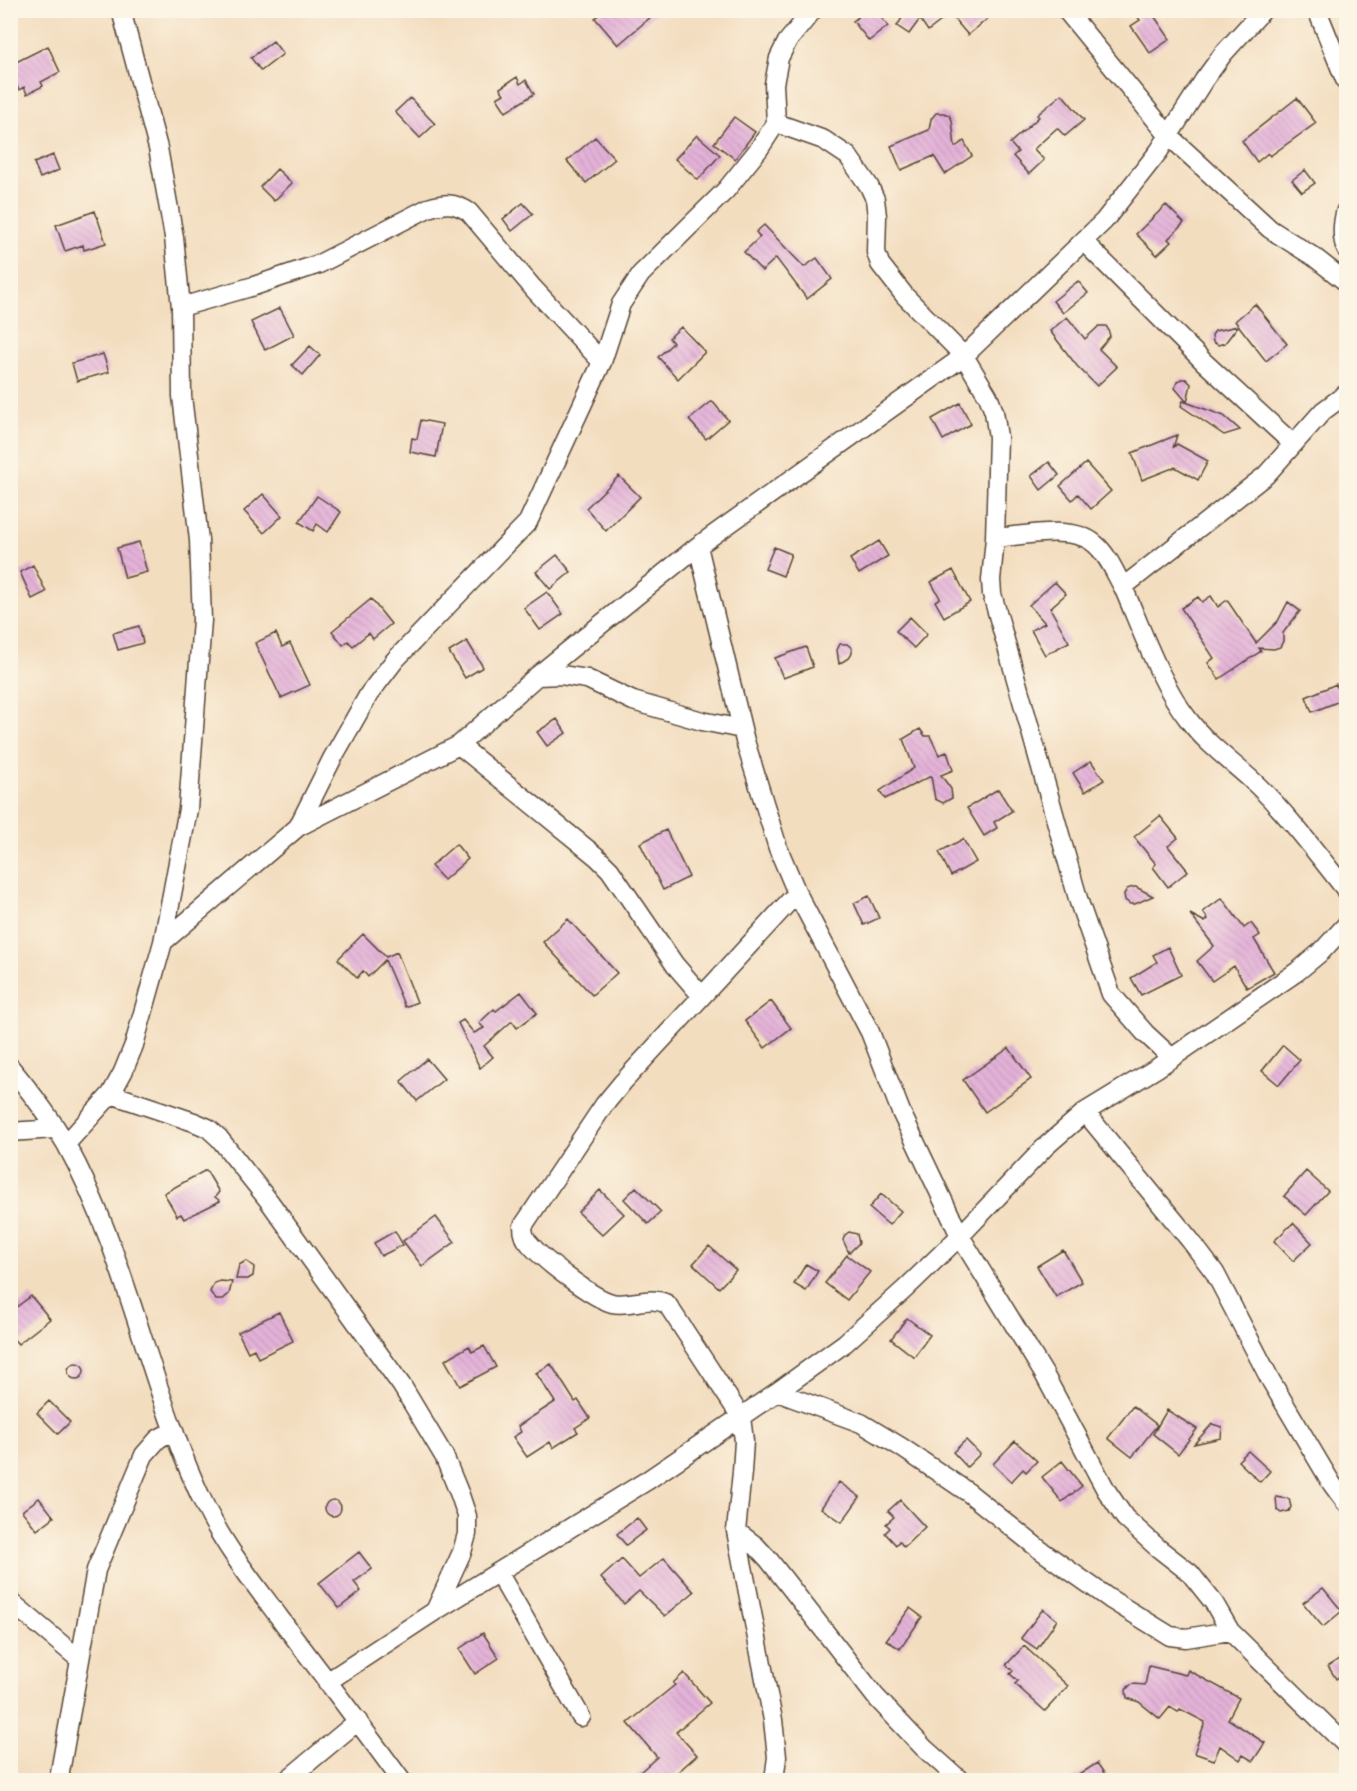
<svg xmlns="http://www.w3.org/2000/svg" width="1357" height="1791" viewBox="0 0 1357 1791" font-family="Mynerve,sans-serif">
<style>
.building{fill:url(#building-back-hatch)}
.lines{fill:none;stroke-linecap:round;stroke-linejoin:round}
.minor-casing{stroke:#574536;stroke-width:21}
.minor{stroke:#fff;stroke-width:18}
</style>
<defs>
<pattern id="building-back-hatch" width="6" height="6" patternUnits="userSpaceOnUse" patternTransform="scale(1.5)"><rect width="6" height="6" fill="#e4b2d9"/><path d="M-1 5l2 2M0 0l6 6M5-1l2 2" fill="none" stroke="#c499ba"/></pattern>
</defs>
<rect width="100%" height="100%" fill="#fcf5e5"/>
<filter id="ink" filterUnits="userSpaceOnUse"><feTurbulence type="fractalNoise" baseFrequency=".0167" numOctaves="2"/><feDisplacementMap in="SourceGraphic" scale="12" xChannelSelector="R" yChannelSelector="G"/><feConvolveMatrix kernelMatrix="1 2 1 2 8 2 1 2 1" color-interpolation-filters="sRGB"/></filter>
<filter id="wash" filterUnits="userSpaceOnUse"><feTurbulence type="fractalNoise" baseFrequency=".008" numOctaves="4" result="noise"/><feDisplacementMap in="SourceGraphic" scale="24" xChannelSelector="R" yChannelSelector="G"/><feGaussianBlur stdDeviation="1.35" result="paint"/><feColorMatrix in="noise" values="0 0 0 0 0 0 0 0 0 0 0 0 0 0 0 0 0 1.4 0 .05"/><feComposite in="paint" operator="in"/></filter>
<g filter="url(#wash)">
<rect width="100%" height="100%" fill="#f3ddbf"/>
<g id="blocks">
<path class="building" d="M604,10H659L618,45L595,18Z
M867,10H875L888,26L869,41L853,21Z
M907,10H998L968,35L950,14L928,31L920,19L909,34L897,26Z
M1133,10H1150L1170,39L1150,53L1131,26L1140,20Z
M273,41L283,54L261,71L251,58Z
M48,46L60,72L41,82L43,86L27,94L24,87L19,90L15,82L10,84V65Z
M517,77L520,84L526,80L534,94L506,112L497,98L504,94L500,88Z
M1062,94L1084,120L1065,136L1057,128L1034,149L1044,160L1029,174L1013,156L1018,152L1010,143L1039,117L1037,115Z
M410,98L435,124L420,138L395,112Z
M1297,98L1316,123L1270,156L1268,153L1257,162L1242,141Z
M936,113H944L949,115L952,120L955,147L964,141L972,156L945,174L934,156L901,170L891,146L929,130L931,119Z
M734,117L755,132L735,159L714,143Z
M697,135L720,155L698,180L675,159Z
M595,137L615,159L586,183L567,161Z
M53,155L59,170L40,178L34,163Z
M277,169L292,183L274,201L260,187Z
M1305,170L1315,183L1302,192L1292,180Z
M523,203L533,214L512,231L503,219Z
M1166,205L1184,223L1168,239L1171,242L1157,255L1136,234Z
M95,211L106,243L84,250L83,245L65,251L56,225Z
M764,225L804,267L817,258L832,279L807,299L776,258L762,271L744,252L760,237L756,232Z
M1078,281L1088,293L1063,313L1053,301Z
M1255,304L1287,344L1266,361L1235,321Z
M280,308L294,335L265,350L251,322Z
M1067,317L1085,339L1099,326H1106L1108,329L1110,336L1099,349L1117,367L1097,386L1077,366L1050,331Z
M1238,326L1225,343L1218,345L1213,342L1212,335L1215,331Z
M681,327L705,352L678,379L658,357L673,343L669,338Z
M310,346L320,355L303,375L292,365Z
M103,354L109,372L77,381L72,363Z
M1181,379H1186L1191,384L1187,402L1175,388L1177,382Z
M712,401L728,420L706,439L689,420Z
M1183,401L1224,416L1240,430L1224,435L1181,406Z
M960,403L971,424L943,440L932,419Z
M421,420L442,424L436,457L410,452L412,438L417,439Z
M1177,435L1173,448L1177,444L1208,461L1198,480L1175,467L1142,480L1132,453Z
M1049,462L1059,475L1041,490L1031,476Z
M1086,463L1111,491L1091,509L1078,494L1072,500L1060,486Z
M619,476L640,497L606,531L586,508Z
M263,494L282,516L264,533L244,511Z
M317,496L341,512L328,532L317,524L313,531L299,522Z
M879,541L888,556L859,574L850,559Z
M139,542L147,572L125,578L117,548Z
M774,547L791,554L783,576L765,569Z
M557,555L571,572L550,589L536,572Z
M33,565L46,592L32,599L20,572Z
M953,570L970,602L944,617L935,601L940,598L931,582Z
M1055,582L1066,594L1050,608L1069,642L1045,655L1031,630L1045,623L1029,605Z
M547,592L563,614L540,630L524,608Z
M1211,596L1218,607L1227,600L1256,643L1278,621L1288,602L1300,611L1283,633V641L1280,647L1274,649L1259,648L1261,651L1219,679L1208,663L1214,658L1181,608L1198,597L1202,602Z
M371,599L391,624L373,639L369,633L353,646L348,641L343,645L332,631Z
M910,617L927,634L914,648L896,631Z
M139,626L143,643L118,650L113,633Z
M276,633L282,647L290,643L310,685L281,698L255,643Z
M467,641L483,667L465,678L449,652Z
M840,644H847L852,648V653L850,657L839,664L837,650Z
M806,647L813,667L783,678L775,658Z
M1336,684L1342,700L1312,712L1306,697Z
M557,719L566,733L547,746L537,732Z
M920,729L925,736H930L939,755L947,752L953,770L941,775L951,789L952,798L943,803L935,799L931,776L885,799L880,791L914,768L903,739Z
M1091,761L1104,780L1085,792L1073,773Z
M998,789L1012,811L994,822L997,828L984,836L967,808Z
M1160,816L1178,838L1168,846L1188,871L1168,887L1153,867L1156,864L1134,837Z
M666,830L689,877L663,890L640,843Z
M963,839L976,862L951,876L939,852Z
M456,844L468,859L444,880L431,866Z
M1133,887H1136L1153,896L1135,904H1130L1125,900L1124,894L1127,889Z
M869,896L879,918L864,925L854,903Z
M1222,898L1244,928L1251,923L1260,935L1254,939L1274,972L1247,988L1234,966L1212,981L1197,961L1214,946L1190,914L1205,922L1208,919L1203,912Z
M568,919L617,973L592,995L543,942Z
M363,934L386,957L397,952L417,1002L405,1007L385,960L368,977L363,971L357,978L338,959Z
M1168,947L1181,975L1141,995L1131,978L1157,962L1153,955Z
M521,992L537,1013L517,1028L512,1021L484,1046L493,1057L480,1068L458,1023L463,1020L474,1033L484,1028L479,1023L494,1009L496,1011Z
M771,1001L791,1028L765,1048L745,1021Z
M1283,1045L1300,1060L1279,1085L1262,1071Z
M1009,1048L1031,1079L985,1112L963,1080Z
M427,1059L444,1079L417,1101L401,1081Z
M206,1170L219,1192L215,1197L220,1201L184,1219L181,1214L177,1216L164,1193Z
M1306,1171L1328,1191L1306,1215L1284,1196Z
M636,1187L661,1212L648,1224L624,1199Z
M600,1190L624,1214L602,1235L578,1212Z
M881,1194L901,1211L889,1225L869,1208Z
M436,1217L455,1242L422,1266L403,1241Z
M1293,1223L1312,1243L1293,1261L1274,1241Z
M395,1231L403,1245L381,1256L374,1243Z
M849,1232L857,1234L859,1243L849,1253L843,1240L845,1235Z
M709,1246L736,1270L719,1288L693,1264Z
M1063,1250L1082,1282L1056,1297L1037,1266Z
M847,1255L870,1272L847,1300L825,1283Z
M246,1261L254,1267L253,1276L248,1279H236L239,1265Z
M806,1264L818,1271L806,1291L794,1284Z
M220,1281L232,1282L229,1294L222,1300H216L210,1292L214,1283Z
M31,1296L50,1319L18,1344L10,1335V1312Z
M279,1312L293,1341L258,1358L254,1349L248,1352L238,1332Z
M907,1318L930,1335L914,1357L891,1339Z
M469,1346L472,1352L484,1346L496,1367L460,1386L445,1360Z
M68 1371a8 8 0 1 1 16 0a8 8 0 1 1-16 0Z
M551,1364L575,1402L578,1400L590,1418L575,1428L578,1432L553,1448L550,1442L527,1457L513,1437L521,1432L518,1426L555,1402L536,1373Z
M49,1401L70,1422L58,1434L37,1413Z
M1133,1406L1157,1425L1132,1457L1108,1438Z
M1167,1410L1197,1429L1178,1454L1153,1434Z
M1212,1424L1222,1427L1221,1438L1194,1444Z
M966,1440L980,1454L967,1467L953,1452Z
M1015,1441L1037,1461L1026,1472L1023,1469L1011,1482L993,1464Z
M1248,1451L1270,1471L1260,1482L1238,1461Z
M1062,1461L1082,1486L1062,1502L1042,1477Z
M839,1482L860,1497L842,1522L821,1508Z
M1276,1497L1289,1499L1291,1507L1289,1511L1281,1513L1277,1510Z
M39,1498L54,1517L37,1530L22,1511Z
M900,1500L925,1527L904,1547L899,1541L896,1545L885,1533L890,1528L886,1524L894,1517L888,1511Z
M325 1508a8 8 0 1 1 16 0a8 8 0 1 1-16 0Z
M637,1518L646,1530L626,1545L617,1534Z
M359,1552L372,1569L354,1582L361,1591L339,1608L319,1583Z
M664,1558L694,1592L665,1616L639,1591L624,1604L601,1578L622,1559L639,1578Z
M1323,1588L1342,1611L1323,1627L1303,1603Z
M910,1608L922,1617L900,1649L886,1640Z
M1043,1609L1057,1620L1037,1649L1021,1638Z
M483,1633L499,1658L475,1674L459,1649Z
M1024,1646L1068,1686L1045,1711L1015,1684L1018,1681L1010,1674L1013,1671L1006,1665Z
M1347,1654V1671L1336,1679L1328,1666Z
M1149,1666L1186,1675L1188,1670L1239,1698L1228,1719L1265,1743L1253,1761L1243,1755L1240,1760L1220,1746L1214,1760L1194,1753L1205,1722L1180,1709L1178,1712L1170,1707L1160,1719L1139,1702L1127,1698L1126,1690L1129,1686L1133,1684L1145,1685Z
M684,1673L710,1703L676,1732L697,1755L669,1780H631L657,1757L628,1723L675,1685L673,1683Z
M1097,1763L1109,1780H1071Z"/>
</g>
</g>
<g filter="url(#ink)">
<use href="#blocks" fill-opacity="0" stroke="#574536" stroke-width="1.5"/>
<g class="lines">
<g class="minor-casing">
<path id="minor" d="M1066,10L1169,136L1270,229L1314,257L1346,282
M1317,10L1346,82
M776,123L824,140L848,156L869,186L875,199L877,216L876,252L880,264L905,296L964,356L988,396L994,412L998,437L995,538L991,580L992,594L1079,902L1111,994L1145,1033L1172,1058
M1346,210C1342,224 1341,236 1346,249
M1084,242L1204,362L1293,444
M181,307L254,286L319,264L428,208C445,203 454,202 469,212L533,288L602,362
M995,538C1023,536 1073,524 1095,544C1108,555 1115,573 1123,587L1266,475L1323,411L1346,394
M698,546L745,741L778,848L797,893L870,1032L901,1112L960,1236L1044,1374L1106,1490L1125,1518L1158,1548L1190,1573L1214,1603L1230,1631L1346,1745
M1123,587C1141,628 1161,685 1188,719C1207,745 1234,763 1257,785C1290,817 1318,855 1346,890
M537,676L561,675L587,679L633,701L702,721L742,729
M459,745L597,857L610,870L675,965L701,995
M298,827L332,759L369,694L395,660L528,522L602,362L621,304L641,274L726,190L759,149L776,123L774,84L779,58L787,42L813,10
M163,942L298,827L459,745L537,676L698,546L964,356L1104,221L1159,151L1204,80L1223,54L1263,10
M10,1067C30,1091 50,1117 66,1144C129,1258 149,1391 206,1508C225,1547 253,1582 279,1617C320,1672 361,1725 401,1780
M111,1094L194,1122L208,1128L219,1138L269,1201L402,1386L444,1456L460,1495L467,1516V1534L462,1552L435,1611
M1085,1112L1190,1240L1215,1273L1271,1381L1332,1484L1346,1503
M10,1132L55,1129
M66,1144L111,1094L123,1072L134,1045L163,942L188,809L202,620L199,540L182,396L181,307L174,237L158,148L121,10
M777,1392L861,1423L901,1447L969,1493L1039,1549L1110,1599L1170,1636L1186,1638L1230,1631
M736,1531L756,1546L769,1560L875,1696L924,1748L960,1780
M498,1572L581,1717
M10,1601L79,1659
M327,1682L435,1611L648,1480L777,1392L845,1343L905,1289L960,1236L1046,1146L1085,1112L1157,1068L1298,971L1322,951L1346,925
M60,1780V1772L96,1570L144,1455L158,1439L174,1430
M287,1780L358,1721
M774,1780L777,1757L773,1720L736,1531L742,1472L744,1441L741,1417L667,1304C649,1295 631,1307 612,1303C592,1298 542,1259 529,1243C524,1238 523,1232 523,1226L604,1105L623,1082L797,893"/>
</g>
<use href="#minor" class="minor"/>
</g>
</g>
<rect width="1357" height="1791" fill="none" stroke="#fcf5e5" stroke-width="36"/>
</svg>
